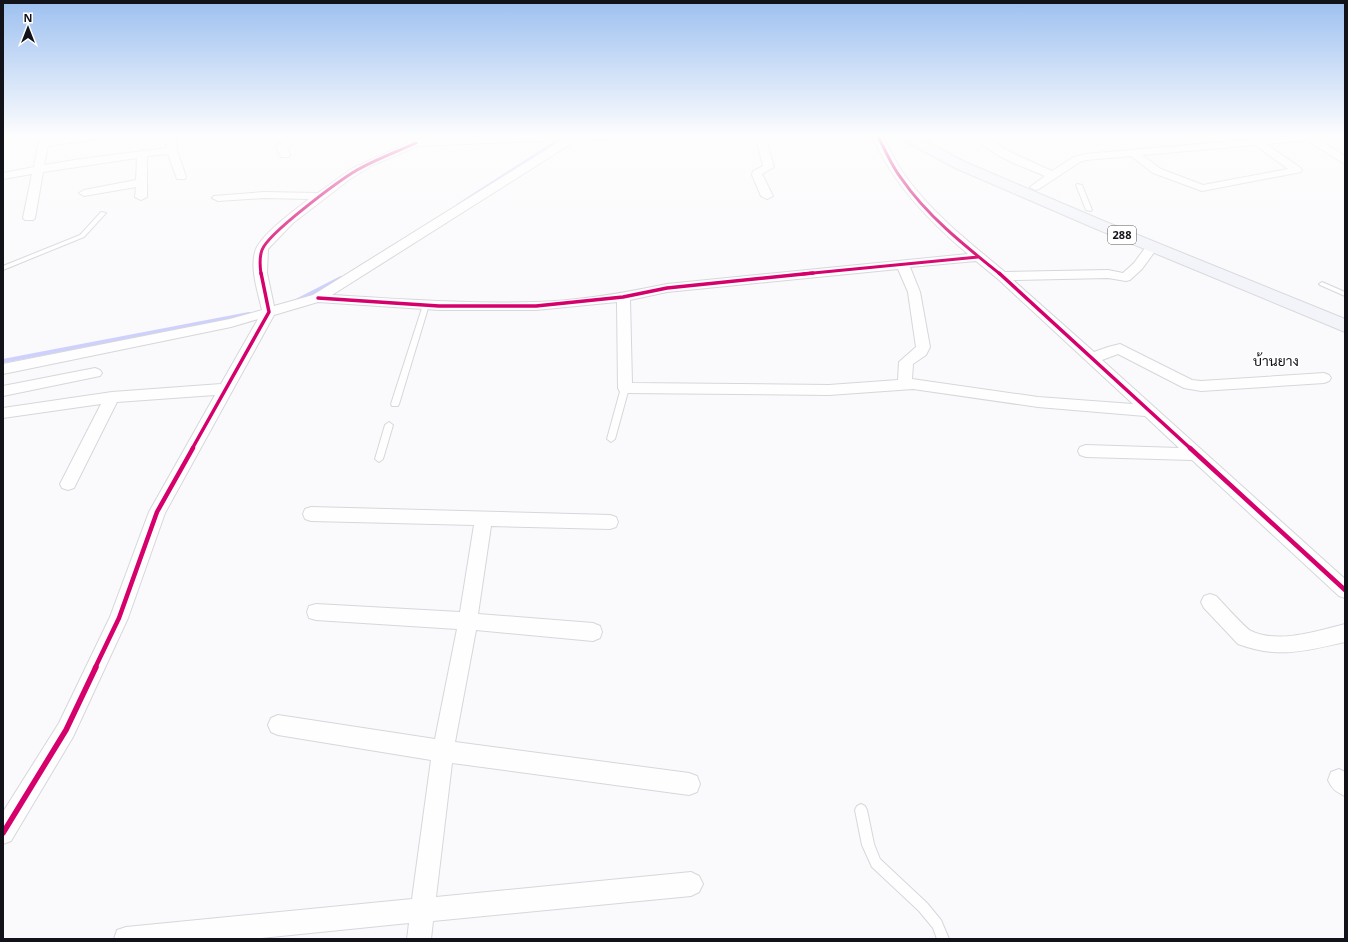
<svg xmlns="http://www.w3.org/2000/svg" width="1348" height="942" viewBox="0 0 1348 942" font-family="'Noto Sans',Sarabun,sans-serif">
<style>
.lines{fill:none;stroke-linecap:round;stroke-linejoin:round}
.stream-far1{stroke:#ced1fd;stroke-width:3}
.stream{stroke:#ced1fd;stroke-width:4}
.lane-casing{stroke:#d6d7db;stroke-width:2}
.street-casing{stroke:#d6d7db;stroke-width:2}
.primary-casing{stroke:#d7d8da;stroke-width:2}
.lane{fill:#fefeff;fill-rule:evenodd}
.street{fill:#fefeff;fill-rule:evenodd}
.primary{fill:#f3f4f9;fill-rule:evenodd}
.cycleway-far3-casing{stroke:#fff;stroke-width:4.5}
.cycleway-far2-casing{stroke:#fff;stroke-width:5.5}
.cycleway-far1-casing{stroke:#fff;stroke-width:7}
.cycleway-casing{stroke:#fff;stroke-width:8}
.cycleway-far3{stroke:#d6006c;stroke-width:3}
.cycleway-far2{stroke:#d6006c;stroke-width:3.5}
.cycleway-far1{stroke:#d6006c;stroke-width:4.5}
.cycleway{stroke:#d6006c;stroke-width:5.5}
.labels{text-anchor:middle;stroke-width:3;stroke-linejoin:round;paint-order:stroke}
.shield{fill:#fff;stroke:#595a5f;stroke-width:1}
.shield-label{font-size:11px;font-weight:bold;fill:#12131a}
.quarter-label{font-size:14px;fill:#12131a;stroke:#fff}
</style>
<rect width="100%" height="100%" fill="#fafafc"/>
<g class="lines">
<path class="stream-far1" d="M458,205L556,142"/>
<path class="stream" d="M298,300L341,278
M3,361L249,314"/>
<g class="lane-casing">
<path id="lane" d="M1077,184L1082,185L1092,210L1091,211L1086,210L1076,185Z
M101,212L106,213L84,237L3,270V266L80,235Z
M1322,282L1345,292V296L1320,285L1319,284Z
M426,303L429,305L399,404L398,406H392L391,404L423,305Z
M625,385L629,388L615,439L611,442L607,439L621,388Z
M389,422L393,425L383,459L379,462L375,459L385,425Z
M861,804L865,806L867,810L874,844L880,859L927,903L941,920L949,939H937L933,928L919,911L872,867L862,845L855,810L857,806Z"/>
</g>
<g class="street-casing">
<path id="street" d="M40,135H50L49,140L87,135H110L105,138L48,146L44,165L81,159L167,148L166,135H176L177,150L186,177L185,179H177L168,154L147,156V197L141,200L135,197L136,187L84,196L79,193L84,190L136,180L137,158L43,172L35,218L33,220H25L23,218L32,174L3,179V173L34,167Z
M291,135H301L297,141L287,147L290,155L289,157H281L276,146Z
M406,135H414L418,140L555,135H631L626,138L577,140L332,295C399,299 467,304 535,302C579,301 624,293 667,284L968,254C929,221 892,183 872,135H882C890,149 896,164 906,177C933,214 970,243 1005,272L1108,270L1123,273L1134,263L1148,244H1156L1158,247L1142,269L1130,280L1126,281L1108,278L1013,280L1094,352L1108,347L1120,344L1192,380L1201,381L1324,373L1329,375L1331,378L1329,381L1324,383L1201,391L1184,388L1118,354L1102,360L1345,579V598L1339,596L1192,460L1086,457L1080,455L1078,451L1080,447L1086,445L1179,448L1145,416L1038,407L913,389L829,395L625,393L620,392L618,388L617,302L536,310H439L318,302L274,315L165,513L128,618L73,737L11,841L3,844V812L59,723L110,617L149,512L215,395L117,402L74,488L68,490L62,488L60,484L101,404L3,418V408L112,392L221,384L258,319L231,327L3,374V364L230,319L262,310C258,292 249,267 256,249C263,233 295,210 309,199L264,198L218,201L212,198L214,196L264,192L318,193L351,169L408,143L406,140ZM562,140L313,295L274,306L267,273L268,249L293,223L350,179L373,165L418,146ZM976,261L998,279L1133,404L1038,397L912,379L913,364L926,355L930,347L920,292L910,267ZM898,269L908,292L916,347L899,362L898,380L829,385L632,383L630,300L667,292Z
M755,135H765L774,167L762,174L773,196L767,199L761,196L752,175L753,171L763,166Z
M926,135H940L939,137L929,140L924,137Z
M974,135H985L1008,151L1052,171L1072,158L1085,154L1303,135H1338L1337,137L1318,139L1345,156V164L1306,140L1266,144L1301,168L1302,170L1301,172L1202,191L1153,173L1131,156L1086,160L1080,162L1039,189L1035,190L1030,187L1045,176C1021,166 990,156 974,135ZM1255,145L1288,169L1203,185L1161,169L1142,155Z
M95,368L100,370L102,373L100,376L3,396V386Z
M311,507L610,515L616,517L618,522L616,527L610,529L491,526L478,614L593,623L600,626L602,632L600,638L593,641L476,630L455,742L689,773L697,776L700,784L697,792L689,795L452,763L436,897L691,872L699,876L703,884L699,892L691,896L433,921L431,939H407L409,923L251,939H114L117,930L126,927L412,899L431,760L278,735L271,732L268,725L271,718L278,715L435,739L457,629L316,620L309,618L307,612L309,606L316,604L460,612L474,525L311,521L305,519L303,514L305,509Z
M1210,594L1216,596C1223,603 1245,628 1251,631C1278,644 1318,631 1345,624V642C1305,651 1278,659 1238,644L1204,608L1201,602L1204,596Z
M1339,769L1345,772V796C1336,792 1332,789 1328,780L1331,772Z"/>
</g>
<g class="primary-casing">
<path id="primary" d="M897,135H914L965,162L1106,222L1345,319V332L1094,228L955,168L899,138Z"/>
</g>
<use href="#lane" class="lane"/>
<use href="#street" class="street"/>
<use href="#primary" class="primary"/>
<g class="cycleway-far3-casing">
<path id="cycleway-far3" d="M877,135C885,149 891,165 901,178C927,216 965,246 1000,274
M261,274C260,267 259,258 262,250C268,233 340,180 357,170C376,159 396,152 416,143
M803,274L978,257"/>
</g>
<g class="cycleway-far2-casing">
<path id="cycleway-far2" d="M999,273L1191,449
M318,298L439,306H536L623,297L667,288L813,273
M192,449L269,312L261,273"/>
</g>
<g class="cycleway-far1-casing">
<path id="cycleway-far1" d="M1190,448L1345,590
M95,668L119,618L157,512L193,448"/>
</g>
<g class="cycleway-casing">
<path id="cycleway" d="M3,833L66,730L96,667"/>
</g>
<use href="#cycleway-far3" class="cycleway-far3"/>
<use href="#cycleway-far2" class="cycleway-far2"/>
<use href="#cycleway-far1" class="cycleway-far1"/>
<use href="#cycleway" class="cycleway"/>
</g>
<linearGradient id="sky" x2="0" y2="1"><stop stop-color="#9dc0f0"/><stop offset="0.51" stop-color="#fdfdfe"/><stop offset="1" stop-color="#fdfdfe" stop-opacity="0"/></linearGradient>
<rect width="1348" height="267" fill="url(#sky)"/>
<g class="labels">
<rect class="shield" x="1108" y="226" width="28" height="18" rx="3"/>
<g class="shield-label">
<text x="1122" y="239">288</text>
</g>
<g class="quarter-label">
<text x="1276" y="366">บ้านยาง</text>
</g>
</g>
<rect width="1348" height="942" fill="none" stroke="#12131a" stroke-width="8"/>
<g transform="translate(28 28)" stroke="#ffffff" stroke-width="3" paint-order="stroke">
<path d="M0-3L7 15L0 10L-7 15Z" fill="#12131a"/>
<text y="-6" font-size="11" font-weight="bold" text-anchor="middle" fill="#12131a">N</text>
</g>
</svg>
